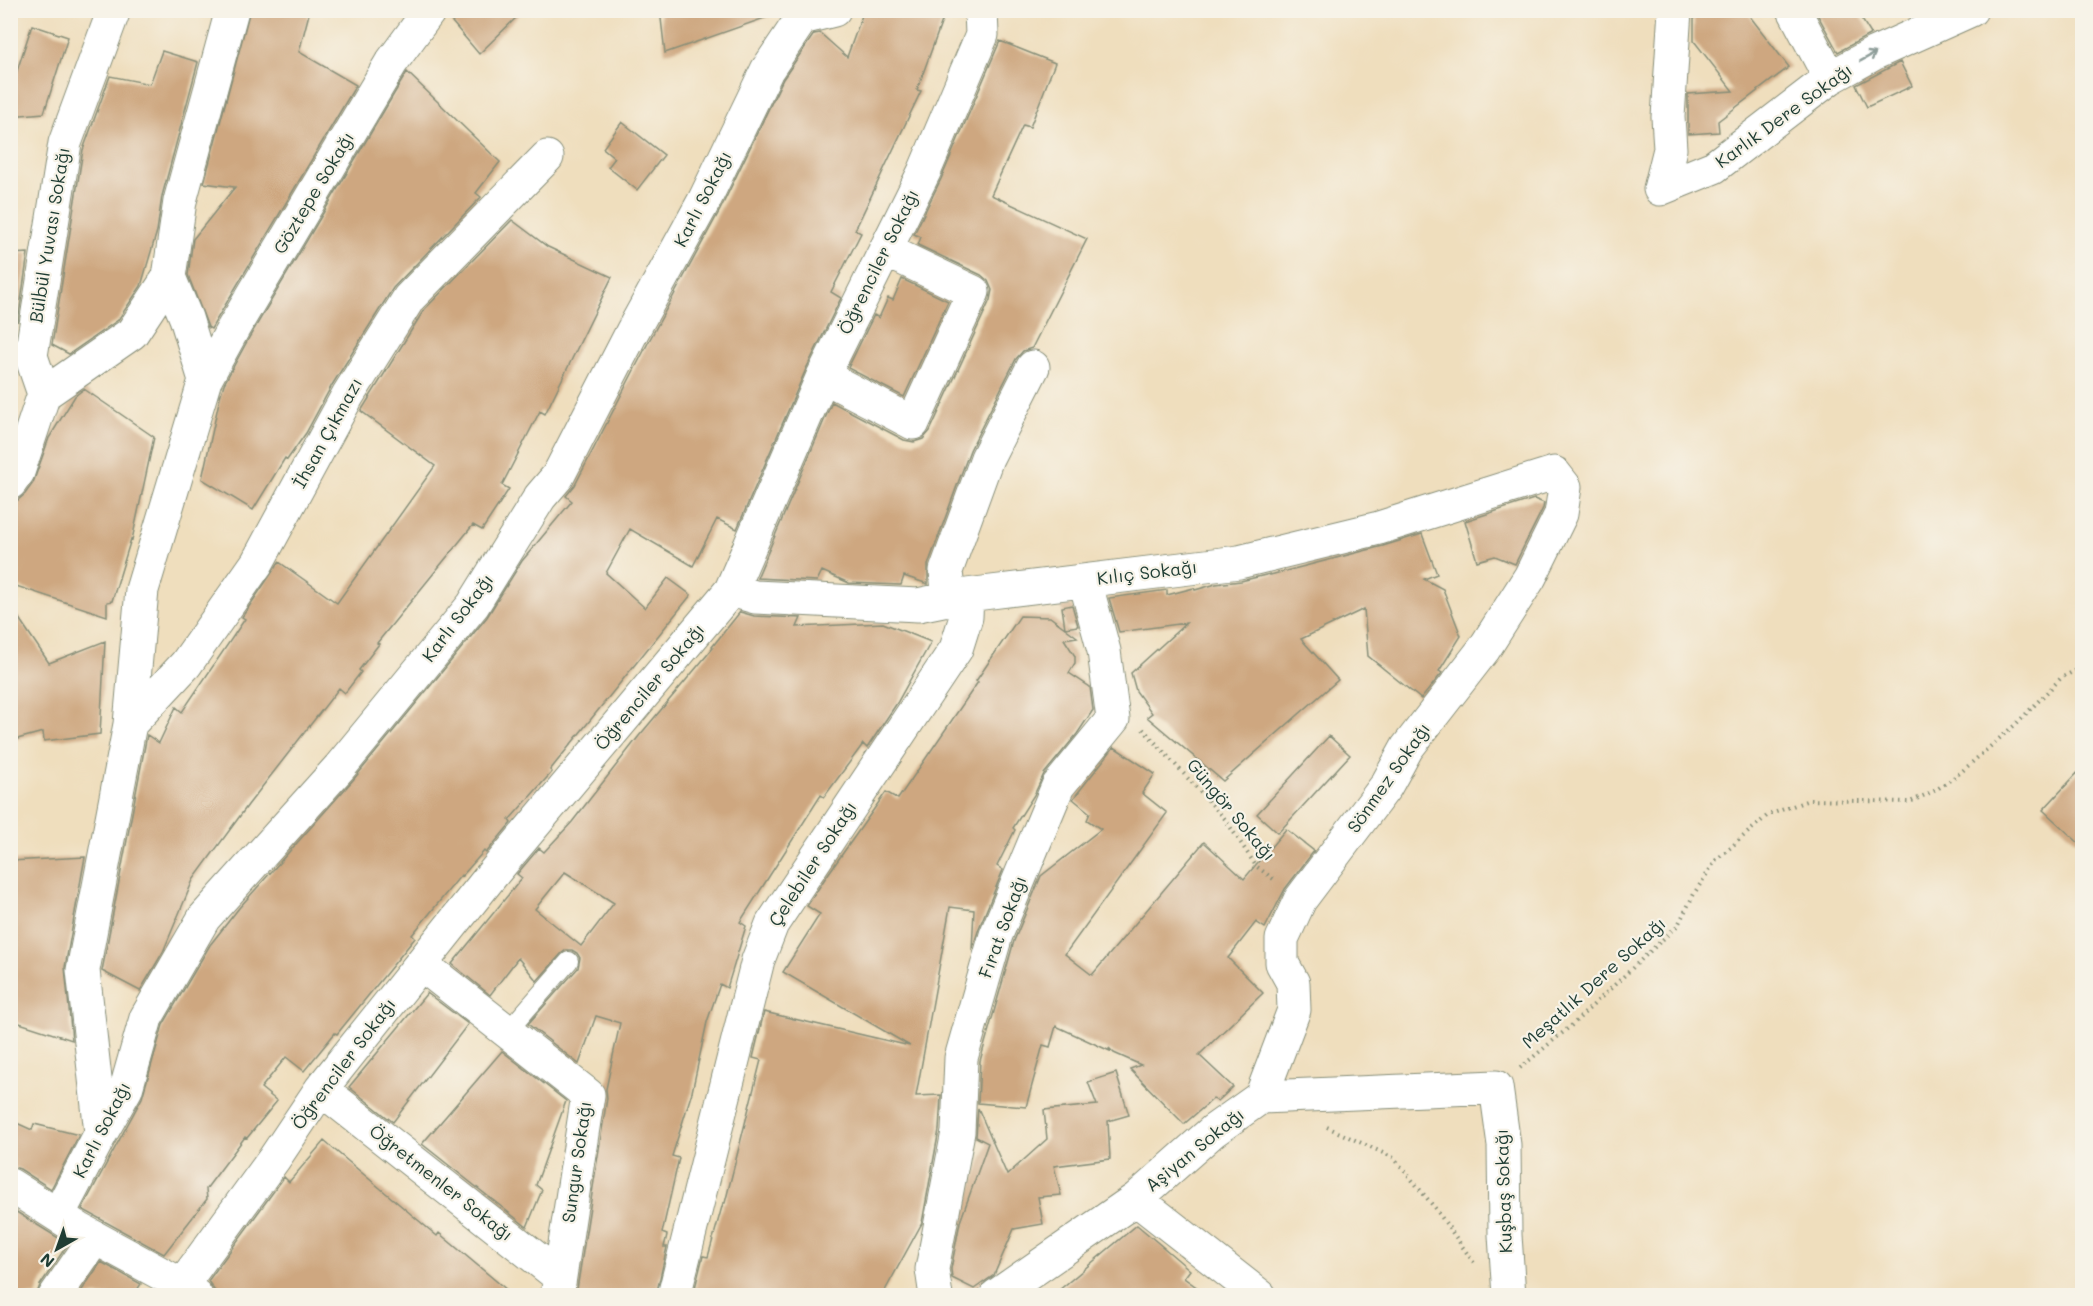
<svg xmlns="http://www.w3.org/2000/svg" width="2093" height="1306" viewBox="0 0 2093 1306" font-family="Mali,sans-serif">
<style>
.building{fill:#cea780;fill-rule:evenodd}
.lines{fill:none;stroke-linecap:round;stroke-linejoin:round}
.lane-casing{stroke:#878e78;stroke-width:20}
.street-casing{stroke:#878e78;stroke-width:35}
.secondary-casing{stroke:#878e78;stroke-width:35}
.path{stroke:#878e78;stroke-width:4;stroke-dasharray:1.5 4.5;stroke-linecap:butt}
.lane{stroke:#fff;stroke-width:18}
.street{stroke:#fff;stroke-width:33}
.secondary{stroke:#fff;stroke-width:33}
.oneway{stroke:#8f9e9a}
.labels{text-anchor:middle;stroke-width:4.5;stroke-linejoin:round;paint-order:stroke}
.street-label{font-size:18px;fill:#1f3d34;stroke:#f7f3e8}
</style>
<rect width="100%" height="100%" fill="#f7f3e8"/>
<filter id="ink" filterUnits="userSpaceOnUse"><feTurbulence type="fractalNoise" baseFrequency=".0167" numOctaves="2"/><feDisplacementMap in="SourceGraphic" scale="12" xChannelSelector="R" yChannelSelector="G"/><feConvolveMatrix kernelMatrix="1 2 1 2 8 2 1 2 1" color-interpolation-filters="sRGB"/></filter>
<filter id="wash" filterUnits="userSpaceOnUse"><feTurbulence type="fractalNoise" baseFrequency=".008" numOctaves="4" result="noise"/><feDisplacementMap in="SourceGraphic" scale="24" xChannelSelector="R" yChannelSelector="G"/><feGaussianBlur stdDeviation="1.35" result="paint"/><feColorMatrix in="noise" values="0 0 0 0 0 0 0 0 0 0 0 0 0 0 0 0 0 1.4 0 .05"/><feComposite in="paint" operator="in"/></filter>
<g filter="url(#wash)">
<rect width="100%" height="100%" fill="#efdebd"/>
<g id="blocks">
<path class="building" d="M250,10H310L299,52L356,85L211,329L208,327L188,275L193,239L235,187L204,183Z
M448,10H524L479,54L447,16Z
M660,10H775L776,14L665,53Z
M864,10H946L917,90L921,91L855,230L861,233L831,292L841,298L806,369L737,529L717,519L693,566L630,529L606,573L645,608L668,578L691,595L550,770L552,772L509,820L511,823L486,853L484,851L462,876L461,875L412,935L415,938L337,1034L335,1033L304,1071L286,1057L261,1088L277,1101L247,1138L245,1137L206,1189L207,1199L164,1254L82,1209L142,1098L163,1025L210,945L239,908L353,780L487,617L522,561L572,501L566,496L575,485L649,341L720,210L783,79L814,34L820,33L847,57Z
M1694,10H1745L1789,67L1718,121L1719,132L1688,134V94L1733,91L1694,41Z
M1815,10H1856L1871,34L1838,52Z
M32,25L68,37L44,113L10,116V81L14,80Z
M1000,41L1055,63L1030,127L1023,125L991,195L1087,239L1032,348L1023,351L1016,359L970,450L928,565V584L904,576L901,585L849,583L822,571L817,581L757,578L832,402L904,440L914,442L923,439L930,431L990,300L992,290L988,281L981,275L918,245L921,237L914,234L941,179Z
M162,51L198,62L162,196L157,231L141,286L118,320L69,354L52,345L83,150L110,76L150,84Z
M1900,62L1912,86L1867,107L1856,85Z
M407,72L500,162L476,193L481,197L393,288L332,385L306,433L287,460L285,458L253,510L202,479L220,397L224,384L250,336Z
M622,122L664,155L637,190L608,167L615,158L603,148Z
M512,220L548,247L612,277L545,414L540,411L502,485L509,489L482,530L473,525L377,643L379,644L359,670L361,672L345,693L339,688L248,805L193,880L163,952L140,991L102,971L147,735L159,743L176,707L182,712L245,619L242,617L279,562L337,603L435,466L361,411L424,310Z
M28,253L18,321L10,324V254Z
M902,279L948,301L904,397L848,368L874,315L879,318L888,298L893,300Z
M84,389L154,437L132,540L131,539L112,601L107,602V616L10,584V502L18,500L25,494L33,483L49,438L75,396Z
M1534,499L1544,503L1543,508L1515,564L1495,556L1477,561L1465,521Z
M1422,534L1437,574L1424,579L1443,589L1461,636L1439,671L1442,673L1421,699L1368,656L1364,609L1301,639L1338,680L1223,781L1147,717L1152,713L1136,691L1131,673L1186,623L1119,632L1109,598L1167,590V595L1194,588L1195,590L1216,584L1241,581L1270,574V575L1383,546Z
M10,605L49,663L105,641L100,734L44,741L43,732L10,741Z
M1072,605L1078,626L1065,628L1062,607Z
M740,612L754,616L801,618L797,627L883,623L931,642L897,703L867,748L863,744L824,797L821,795L740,922L746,926L727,988L720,984L707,1022L692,1092L672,1156L679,1158L662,1233L667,1235L664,1247H667L656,1296H576L607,1098L606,1089L620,1023L596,1016L579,1064L528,1024L578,968L580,958L577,953L572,950H566L561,954L537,981L518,958L490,995L452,964L522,878L517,874L539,848L544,852L572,822L639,736L713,648L712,647ZM565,872L614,903L581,946L535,909Z
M1020,616L1050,617L1077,637L1064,639L1075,656V663L1069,673L1090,687L1093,710L1077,734L1044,774L1034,795L1013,828L1015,830L997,866L1003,870L979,928L972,950L974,910L950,907L916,1096L941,1095L939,1130L922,1223L882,1296H693L703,1256L708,1257L723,1203H725L761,1060L753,1058L764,1012L910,1046L783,972L820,914L807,906L824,880L886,792L898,799L978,682L976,681Z
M1329,736L1350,755L1278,833L1257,814Z
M1114,747L1155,774L1142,793L1167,813L1065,954L1092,975L1204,842L1244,879L1286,829L1314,851L1285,889L1265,928L1256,922L1228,958L1263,993L1199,1055L1233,1087L1218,1101L1213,1099L1184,1124L1130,1069L1141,1065L1114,1053L1109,1048L1110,1051L1056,1026L1050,1047L1043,1045L1026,1107L978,1103L980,1061L1014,941L1041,876L1101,829L1087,820L1090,813L1073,799Z
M2082,768V846L2043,810Z
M85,857L65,967L72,1040L10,1020V861Z
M427,993L468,1024L393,1122L349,1087Z
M502,1051L566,1101L536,1185L542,1190L527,1227L422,1144Z
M1116,1073L1129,1115L1108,1121L1110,1159L1054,1166L1061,1195L1038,1197L1043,1224L1014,1229L994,1275L974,1289L952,1278L951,1269L960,1222L988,1143L976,1137L978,1108L1007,1175L1047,1139L1044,1110L1097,1105L1088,1082Z
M10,1120L32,1130L34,1124L79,1135L51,1189L20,1169L10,1166Z
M324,1141L437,1236L439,1233L514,1296H221L214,1290L208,1281L282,1180L284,1177L289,1182Z
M10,1208L68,1244L40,1285L36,1296H10Z
M1137,1225L1190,1270L1184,1278L1209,1296H1052Z
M101,1262L141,1284L133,1296H78Z"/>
</g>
</g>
<g filter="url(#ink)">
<use href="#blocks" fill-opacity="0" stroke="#878e78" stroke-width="1.5"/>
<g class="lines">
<g class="lane-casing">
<path id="lane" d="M507,1032L569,961"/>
</g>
<g class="street-casing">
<path id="street" d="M1794,10L1830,78
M1660,189L1714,167L1830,78L1875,53L1971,10
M1660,189L1670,149L1668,117L1675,10
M823,376L913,423L973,292L885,250
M205,380L186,318L169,277L180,201L232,10
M44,394L31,356L65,143L114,10
M10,483L18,472L44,394L132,333L169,277
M731,590L755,597L918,605L967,595L1239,562L1379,528L1554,473L1565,487L1561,514L1530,577L1484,649L1407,748L1386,786L1300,900L1282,939V963L1293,983L1294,1010L1261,1097
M949,600L946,571L987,458L1033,367
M130,724L186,664L257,563L348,395L409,298L547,157
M421,964L588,1095L557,1296
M321,1089L560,1277
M101,1133L83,970L130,724L142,590L205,380L234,327L391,63L430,10
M1136,1199L1260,1296
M58,1215L101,1133L126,1089L146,1018L204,918L339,768L473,605L540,497L558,476L632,332L704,201L767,70L802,18L834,10
M182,1285L274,1159L321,1089L491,876L731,590L823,376L924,172L982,35L981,10
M55,1296L95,1238
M674,1296L758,960L772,924L956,649L966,617L967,595
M936,1296L932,1269L958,1132L961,1058L996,935L1058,786L1113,719L1104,651L1085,581
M996,1296L1136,1199L1213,1131L1261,1097L1496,1087L1504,1145L1505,1235L1509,1296"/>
</g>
<g class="secondary-casing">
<path id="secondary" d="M10,1185L79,1229L182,1285L196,1296"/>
</g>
<path class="path" d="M1143,729L1225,819L1256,866L1276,881
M1520,1068L1572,1025L1678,925L1695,892L1716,860L1768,815L1809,800L1910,802L1936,790L1960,773L2017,723L2061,678L2082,667
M1327,1127L1394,1158L1435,1208L1474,1263"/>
<use href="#lane" class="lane"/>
<use href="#street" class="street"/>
<use href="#secondary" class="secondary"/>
</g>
<defs><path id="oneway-shaft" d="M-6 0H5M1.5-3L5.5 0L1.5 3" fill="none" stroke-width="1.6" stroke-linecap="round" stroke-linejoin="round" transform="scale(1.5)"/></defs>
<use class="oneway" href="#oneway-shaft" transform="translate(1868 57) rotate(-29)"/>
</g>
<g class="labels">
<g class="street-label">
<text transform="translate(1784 116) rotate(-36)" y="6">Karlık Dere Sokağı</text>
<text transform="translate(314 193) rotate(-59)" y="6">Göztepe Sokağı</text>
<text transform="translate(703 199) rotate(-63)" y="6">Karlı Sokağı</text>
<text transform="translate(50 235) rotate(-81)" y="6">Bülbül Yuvası Sokağı</text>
<text transform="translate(879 262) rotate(-64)" y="6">Öğrenciler Sokağı</text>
<text transform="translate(328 433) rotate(-61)" y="6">İhsan Çıkmazı</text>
<text transform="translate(1147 573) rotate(-7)" y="6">Kılıç Sokağı</text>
<text transform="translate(458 618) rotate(-53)" y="6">Karlı Sokağı</text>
<text transform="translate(650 687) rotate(-50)" y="6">Öğrenciler Sokağı</text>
<text transform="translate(1389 778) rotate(-55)" y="6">Sönmez Sokağı</text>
<text transform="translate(1231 810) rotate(50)" y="6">Güngör Sokağı</text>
<text transform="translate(813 864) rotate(-57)" y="6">Çelebiler Sokağı</text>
<text transform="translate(1003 927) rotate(-70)" y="6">Fırat Sokağı</text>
<text transform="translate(1594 983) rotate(-42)" y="6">Meşatlık Dere Sokağı</text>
<text transform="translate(344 1064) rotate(-53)" y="6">Öğrenciler Sokağı</text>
<text transform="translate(102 1130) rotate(-63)" y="6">Karlı Sokağı</text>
<text transform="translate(1195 1150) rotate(-39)" y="6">Aşiyan Sokağı</text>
<text transform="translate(577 1162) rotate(-82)" y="6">Sungur Sokağı</text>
<text transform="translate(441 1183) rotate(38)" y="6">Öğretmenler Sokağı</text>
<text transform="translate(1504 1191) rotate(-92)" y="6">Kuşbaş Sokağı</text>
</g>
</g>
<rect width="2093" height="1306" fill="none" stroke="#f7f3e8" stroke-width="36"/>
<g transform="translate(57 1249) rotate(220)" stroke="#f7f3e8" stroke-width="4.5" paint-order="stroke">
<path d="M0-4.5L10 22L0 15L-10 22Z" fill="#1f3d34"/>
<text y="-9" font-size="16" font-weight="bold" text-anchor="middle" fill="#1f3d34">N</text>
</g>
</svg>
